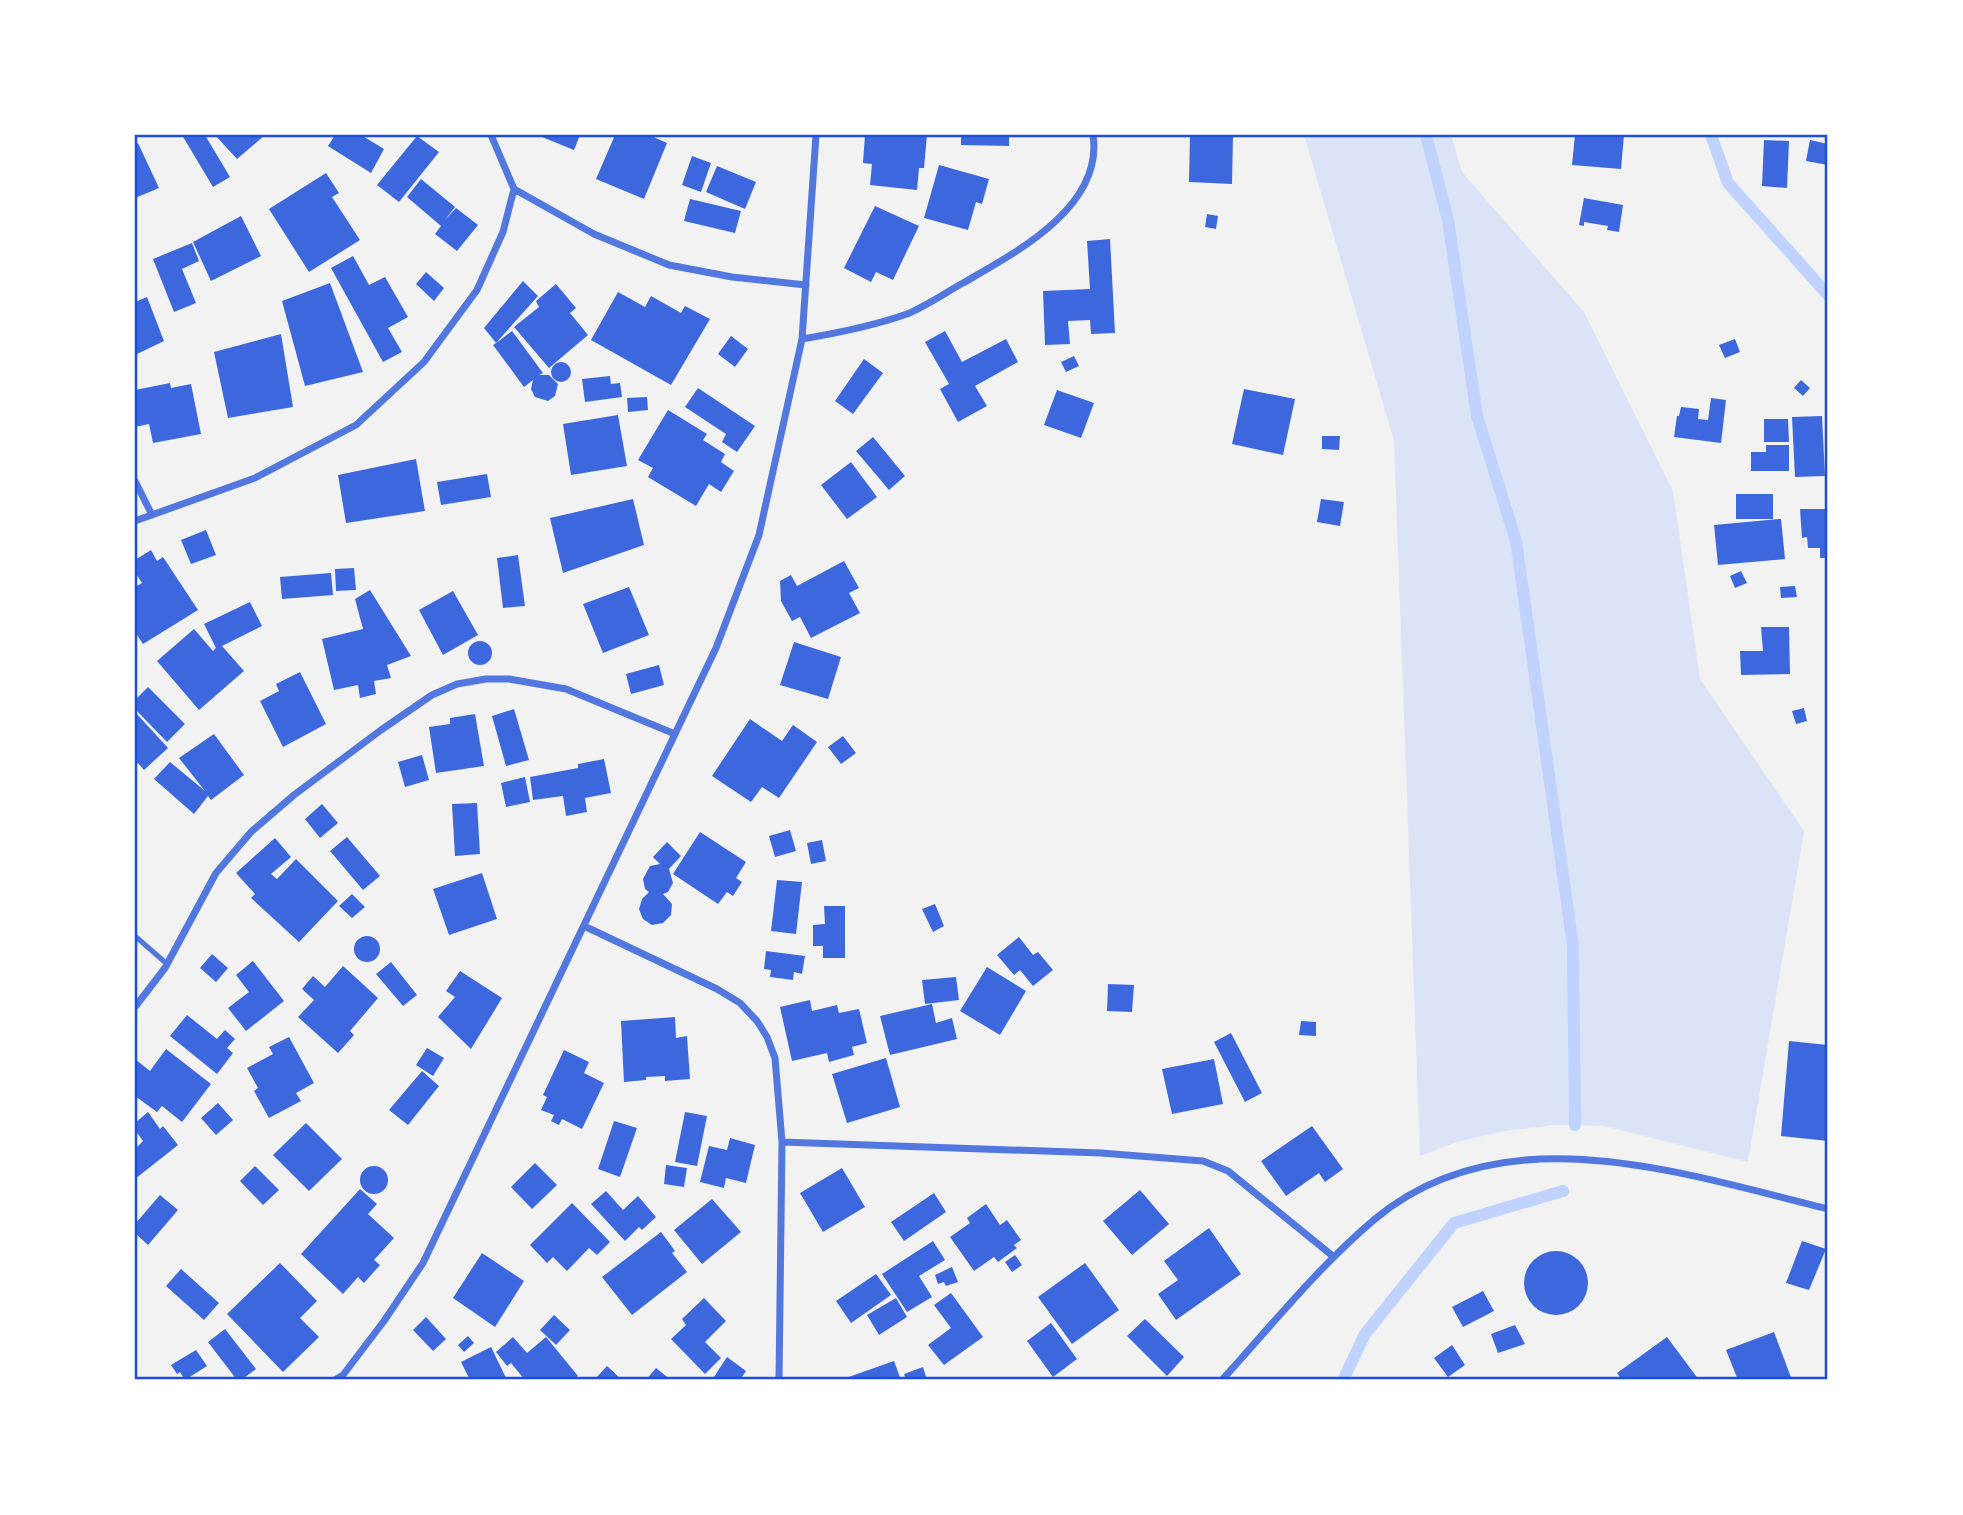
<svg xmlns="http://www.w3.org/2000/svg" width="1963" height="1515" viewBox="0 0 1963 1515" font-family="'Nunito Sans',sans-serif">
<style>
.green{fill:#dbe4f7}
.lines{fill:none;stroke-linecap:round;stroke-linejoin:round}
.stream{stroke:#bfd3fe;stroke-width:12}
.building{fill:#3d67dc}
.service{stroke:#5277de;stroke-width:5}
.minor{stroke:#5277de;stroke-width:7}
.neatline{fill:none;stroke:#1d4ed8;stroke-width:2.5}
</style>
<rect width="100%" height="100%" fill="#f2f2f2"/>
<path class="green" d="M1304,135H1451L1462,172L1584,312L1673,491L1700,679L1804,831L1748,1162L1604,1126L1554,1125L1505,1131L1457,1142L1420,1156L1394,441Z"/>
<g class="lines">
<path class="stream" d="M1426,135L1448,220L1477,416L1516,541L1573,946L1575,1125
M1711,135L1728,183L1828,295
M1343,1380L1365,1334L1454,1223L1563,1191"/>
</g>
<path class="building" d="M182,135H205L230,177L213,187Z
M215,135H265L237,159Z
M335,135H361L384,149L371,173L328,146Z
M537,135H580L574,150Z
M615,135H649L667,143L644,199L596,179Z
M865,135H927L924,168H919L917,190L870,185L872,164L863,163Z
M961,135H1009V146L961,145Z
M1190,135H1233L1232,184L1189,182Z
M1575,135H1624L1621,169L1572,165Z
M417,136L439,152L399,202L377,185Z
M1764,140L1789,141L1787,188L1762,186Z
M1810,140L1828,144V165L1806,161Z
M138,143L159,188L135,198V145Z
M692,156L711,163L701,192L682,185Z
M939,165L989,179L982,204L976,202L968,230L924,218Z
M717,166L756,182L745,209L706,192Z
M326,173L339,193L332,197L360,240L309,272L269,209Z
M421,179L455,207L444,221L456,208L478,225L457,251L435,234L441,226L407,197Z
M1584,198L1623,205L1619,232L1607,230L1608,226L1584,222V226L1579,225Z
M690,199L741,211L735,233L684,221Z
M875,206L919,226L893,280L876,272L871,282L844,268Z
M1207,214L1218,216L1216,229L1205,227Z
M241,216L261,256L211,281L193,242Z
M1110,239L1115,333L1091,334L1090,320L1068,321L1070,344L1045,345L1043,291L1090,289L1087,241Z
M192,243L199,261L182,269L196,303L174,312L153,259Z
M353,256L369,285L385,277L408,317L388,328L402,352L383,362L331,268Z
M426,272L444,288L434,301L416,284Z
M523,281L538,296L496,343L512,331L543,373L539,375H549L558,384L555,396L548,401L535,397L531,389L533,380L524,387L493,345L496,343L484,328Z
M330,283L363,372L305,386L282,301Z
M556,284L576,308L570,313L588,335L549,368L514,327L539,307L536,301Z
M618,292L645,307L651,296L681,313L685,306L710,319L671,385L591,340Z
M147,297L164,341L135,355V302Z
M945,331L962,362L1006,339L1018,362L975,386L987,406L958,422L940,389L949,384L925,342Z
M281,334L293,407L228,418L214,352Z
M731,336L748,349L735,367L718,354Z
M1735,339L1740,352L1725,358L1719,345Z
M1074,356L1079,366L1066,372L1061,362Z
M864,359L883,373L853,414L835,401Z
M551 372a10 10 0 1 1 20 0a10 10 0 1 1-20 0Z
M610,376L611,384L620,383L622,397L585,402L582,379Z
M1801,380L1810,388L1803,396L1794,388Z
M170,383L171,388L191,384L201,434L153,443L149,424L135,427V390Z
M698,388L755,426L737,452L722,442L726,434L685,407Z
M1244,389L1295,399L1283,455L1232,444Z
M1057,390L1094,403L1081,438L1044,425Z
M647,397L648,410L628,412L627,398Z
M1711,398L1726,400L1721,443L1674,437L1677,416H1679L1681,407L1699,409L1698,419L1708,420Z
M668,410L707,434L703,440L725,454L721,462L734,471L721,492L709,484L696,506L648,477L653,468L638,460Z
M618,415L627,466L571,475L563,424Z
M1822,416L1825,476L1795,477L1792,417Z
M1764,419H1788L1789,442H1764Z
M1322,436H1340L1339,450L1322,449Z
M873,437L905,476L889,490L856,451Z
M1766,445H1789V471H1751V452H1766Z
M416,459L425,511L346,523L338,475Z
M851,462L877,497L847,519L821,485Z
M487,474L491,497L441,505L437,482Z
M1736,494H1773V519H1736Z
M633,499L644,545L563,573L550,518Z
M1321,499L1344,502L1340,526L1317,522Z
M1800,509H1828V558H1820V548H1808L1807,537L1802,538Z
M1779,519H1781L1785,559L1718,565L1714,525Z
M206,530L216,555L191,564L181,540Z
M151,550L157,561L163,557L198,610L143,644L135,632V587L142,583L135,572V560Z
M518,555L525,606L503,608L497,558Z
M844,561L859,588L849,593L860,613L811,638L800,617L792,621L781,601L780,581L791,575L797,586Z
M354,568L356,590L336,591L335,569Z
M1741,571L1747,583L1735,588L1730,576Z
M331,573L333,595L282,599L280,577Z
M1795,586L1797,597L1781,598L1780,587Z
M629,587L649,635L603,653L583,604Z
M370,590L411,656L387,665L391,678L374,681L376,694L360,698L358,685L334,690L322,639L363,629L355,599Z
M453,591L478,635L443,655L419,610Z
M250,602L262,626L222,646L244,671L199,710L157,661L194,629L213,651L216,648L204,624Z
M1761,627H1789L1790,674L1741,675L1740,651H1763Z
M468 653a12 12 0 1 1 24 0a12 12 0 1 1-24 0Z
M794,642L841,657L828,699L780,685Z
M659,665L664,685L631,694L626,674Z
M300,672L326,724L283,747L260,701L279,691L276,684Z
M148,687L185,724L167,742L135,709V700Z
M1804,708L1807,721L1796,724L1792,711Z
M514,709L529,760L506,766L492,716Z
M135,712L168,748L144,770L138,763L135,766Z
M475,714L484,766L436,773L429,727L450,724V718Z
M750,719L782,741L793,725L817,742L779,798L762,787L751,802L712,776Z
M214,734L244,775L211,800L208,796L194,814L154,779L170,762L205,791L179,758Z
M843,736L856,753L841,764L828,747Z
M422,755L429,780L405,787L398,762Z
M604,759L611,793L585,798L587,812L566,816L563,796L533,800L530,777L578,768V764Z
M525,777L530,802L506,807L501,783Z
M477,803L480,854L455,856L452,804Z
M322,804L338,823L320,838L305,819Z
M790,830L796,851L775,857L769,836Z
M700,832L746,862L736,878L742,882L733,896L727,892L718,904L673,874Z
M347,837L380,876L363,890L330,851Z
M275,838L291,857L271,874L277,879L296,859L338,901L299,942L251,898L255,894L236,873Z
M822,840L826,861L811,864L807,843Z
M667,842L681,856L669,869L673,883L668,892L663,894L672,904L671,915L663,923L652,925L643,919L639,909L642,899L649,892L645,889L643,879L650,866L660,864L653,857Z
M482,873L497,919L449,935L433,889Z
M777,880L802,882L796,934L771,931Z
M352,894L365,907L352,918L339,906Z
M935,904L944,926L933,932L922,909Z
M824,906H845V958H823V946H813V925L825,924Z
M354 949a13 13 0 1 1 26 0a13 13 0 1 1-26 0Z
M1019,937L1033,955L1038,952L1053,970L1033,986L1020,970L1014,975L997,955Z
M766,951L805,956L802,974L794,972L793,980L770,977L771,970L764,969Z
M212,954L228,968L216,982L200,968Z
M253,961L284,1001L246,1031L228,1008L249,992L236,975Z
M391,962L417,995L403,1006L376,974Z
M343,966L378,998L350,1031L354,1035L338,1053L298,1017L314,1000L302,989L313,976L325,987Z
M987,967L1026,991L1000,1035L960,1011Z
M460,971L502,998L471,1049L438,1017L455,997L446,991Z
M956,977L959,1000L925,1004L922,980Z
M1108,984L1134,985L1132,1012L1107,1011Z
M810,1000L812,1011L837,1005L839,1013L859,1009L867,1043L852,1047L854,1055L829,1062L827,1053L792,1061L780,1007Z
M932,1004L936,1023L952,1018L957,1039L890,1055L880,1016Z
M187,1015L217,1039L225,1030L235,1039L227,1048L233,1053L217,1074L170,1036Z
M675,1017L676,1038L687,1036L690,1079L665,1081V1076L646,1077V1080L624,1082L621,1021Z
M1301,1021L1316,1022V1036L1299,1035Z
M1231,1033L1262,1093L1245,1102L1214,1042Z
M289,1037L314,1083L296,1093L301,1101L269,1118L254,1091L258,1088L247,1068L273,1054L269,1047Z
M1789,1041L1828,1045V1141L1781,1136Z
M427,1048L444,1058L433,1076L416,1065Z
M166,1049L211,1084L182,1122L162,1106L157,1112L135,1096V1059L150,1071Z
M564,1050L589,1062L584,1073L604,1083L582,1129L562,1119L559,1125L551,1121L554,1115L541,1110L547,1097L543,1095Z
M886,1058L900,1107L847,1123L832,1074Z
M1214,1059L1223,1104L1172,1114L1162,1069Z
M422,1071L439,1086L408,1125L389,1110Z
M218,1103L233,1120L216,1135L201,1118Z
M148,1112L160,1129L163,1126L178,1145L135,1179V1144L137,1147L143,1141L135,1130V1123Z
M685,1112L707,1116L697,1166L675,1162Z
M614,1121L637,1128L620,1177L598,1169Z
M306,1123L342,1159L309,1191L273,1155Z
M1312,1126L1343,1169L1325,1182L1319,1173L1286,1196L1261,1161Z
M730,1138L755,1145L746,1183L726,1178L724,1188L700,1182L709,1146L727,1150Z
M535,1163L557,1185L532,1209L511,1187Z
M666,1165L687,1168L684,1187L664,1184Z
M255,1166L279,1190L263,1205L240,1181Z
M360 1180a14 14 0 1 1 28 0a14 14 0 1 1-28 0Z
M842,1168L865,1207L823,1232L800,1193Z
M360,1189L377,1204L368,1214L394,1238L374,1260L380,1265L364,1283L358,1277L343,1294L301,1254Z
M1140,1190L1169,1224L1132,1255L1103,1221Z
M606,1191L623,1210L638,1196L656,1217L642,1230L639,1227L625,1241L591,1204Z
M934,1193L946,1212L904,1241L891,1222Z
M160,1195L178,1210L148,1245L135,1233V1224Z
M712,1199L741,1232L702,1264L674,1230Z
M572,1203L610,1242L597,1255L589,1248L567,1271L553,1257L547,1263L530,1245Z
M986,1204L1000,1225L1007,1220L1021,1240L1014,1245L1017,1248L998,1262L994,1257L974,1271L950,1237L970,1223L967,1218Z
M1209,1228L1241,1274L1176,1320L1158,1294L1178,1280L1164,1261Z
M661,1232L675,1251L672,1253L687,1272L632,1315L602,1277Z
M933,1241L945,1260L919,1276L932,1297L907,1312L882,1274Z
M1802,1241L1826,1249L1809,1290L1786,1283Z
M1524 1283a32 32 0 1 1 64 0a32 32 0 1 1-64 0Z
M482,1253L524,1281L495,1327L453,1298Z
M1015,1255L1022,1265L1012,1272L1005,1262Z
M280,1263L317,1301L300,1318L319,1337L283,1372L227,1314Z
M1085,1263L1119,1310L1072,1344L1038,1297Z
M952,1267L958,1282L946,1286L944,1282L938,1284L935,1275Z
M181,1269L219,1303L204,1320L166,1286Z
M876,1274L891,1295L851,1323L836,1301Z
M1483,1291L1494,1311L1463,1327L1452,1307Z
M951,1293L983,1337L944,1365L928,1345L951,1328L934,1305Z
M704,1298L726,1321L705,1342L721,1358L705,1374L671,1339L686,1325L682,1319Z
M896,1298L907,1317L879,1335L867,1315Z
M554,1315L570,1330L556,1345L540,1330Z
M426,1317L446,1339L433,1351L413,1330Z
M1145,1319L1184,1357L1167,1376L1127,1336Z
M1051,1323L1077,1359L1053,1377L1027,1341Z
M1515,1325L1525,1344L1498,1353L1491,1334Z
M225,1329L256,1369L241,1380H237L208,1342Z
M1774,1332L1792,1380H1738L1726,1350Z
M468,1336L474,1343L464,1352L458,1345Z
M513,1337L527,1353L546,1337L578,1376L573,1380H525L511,1363L507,1366L496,1352Z
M1667,1337L1699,1380H1622L1617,1373Z
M1452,1345L1465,1365L1448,1377L1434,1358Z
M491,1347L507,1380H470L461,1362Z
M196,1350L207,1366L185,1380L180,1372L177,1374L171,1365Z
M727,1357L746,1371L740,1380H712Z
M894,1361L901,1380H840Z
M607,1366L622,1380H594Z
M923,1367L927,1380H906L904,1374Z
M656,1368L671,1380H646Z"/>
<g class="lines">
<path class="service" d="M135,936L167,964"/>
<path class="minor" d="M491,135L514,189L594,234L669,265L732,277L806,285
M802,339C838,333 873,326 907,314C926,306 945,293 963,283C1015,253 1104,207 1093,135
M135,481L152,515
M135,521L255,478L356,425L424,362L477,290L503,232L514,189
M584,926L717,989L740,1003L757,1021L767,1037L775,1058L782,1142L779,1380
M135,1007L165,968L216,873L251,832L294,795L381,730L432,695L457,684L486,679H509L566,689L675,734
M782,1142L1101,1153L1203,1161L1228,1171L1334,1257
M335,1380L343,1375L384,1321L423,1263L716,648L759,535L802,339L816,135
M1222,1380C1271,1326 1319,1266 1375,1219C1504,1111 1684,1174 1828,1209"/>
</g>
<rect width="1963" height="1515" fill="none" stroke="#ffffff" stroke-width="273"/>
<rect x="136" y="136" width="1690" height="1242" class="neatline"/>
</svg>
